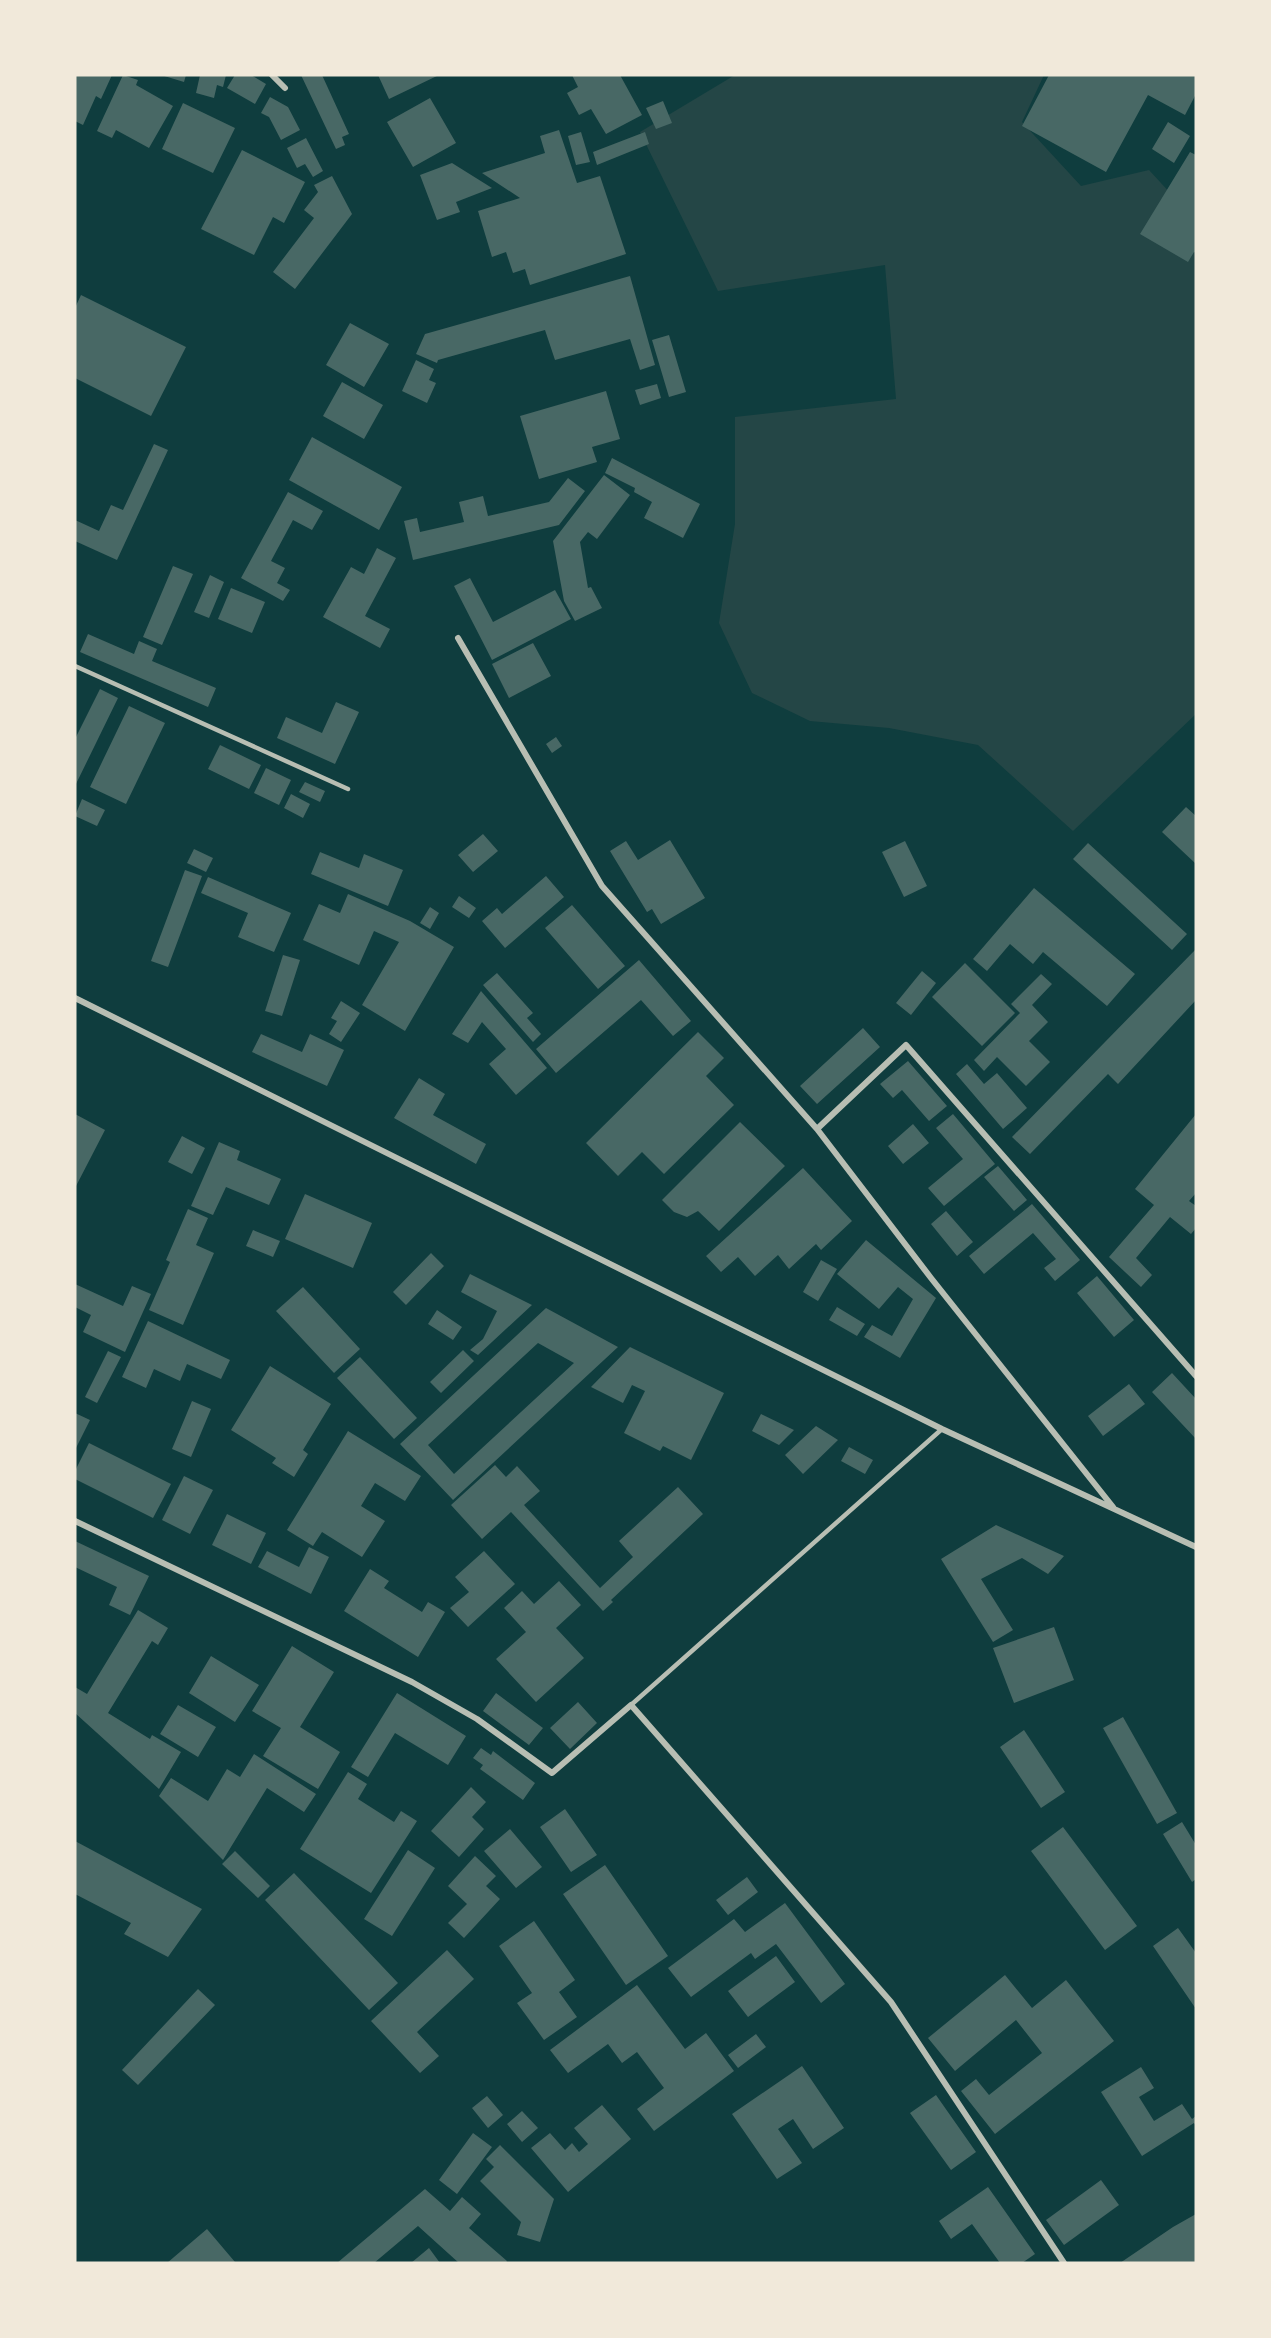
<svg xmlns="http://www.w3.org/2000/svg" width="1271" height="2338" viewBox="0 0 1271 2338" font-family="Helvetica,sans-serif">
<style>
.green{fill:#244646}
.building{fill:#486865;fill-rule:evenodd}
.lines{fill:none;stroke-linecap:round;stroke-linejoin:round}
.service{stroke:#b8beb3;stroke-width:4.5}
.minor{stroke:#b8beb3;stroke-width:6}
</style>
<rect width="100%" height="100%" fill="#0f3d3e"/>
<path class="green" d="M735,75H1044L1022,122L1081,186L1149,170L1196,221V714L1073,831L978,745L889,728L810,721L752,693L719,623L735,524V417L896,399L885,265L718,291L640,132Z"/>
<path class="building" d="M75,75H112L101,99L96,96L83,125L75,121Z
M123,75L138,80L136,85L173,106L149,148L116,130L112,138L97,131Z
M161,75H186L184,82Z
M200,75H226L223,87L217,85L214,98L196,93Z
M235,75H251L266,84L255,104L227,88Z
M301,75H322L349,134L342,137L345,145L336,149Z
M378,75H439L389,99Z
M572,75H620L642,115L606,134L591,109L579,115L567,93L578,87Z
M1049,75H1196V94L1185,115L1148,95L1106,172L1022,126Z
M270,97L288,107L300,130L281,140L269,117L261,113Z
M430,98L456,143L413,167L387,122Z
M663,101L672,123L656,129L646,108Z
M183,103L235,128L213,173L162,149Z
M1168,122L1190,136L1174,163L1152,149Z
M559,130L577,183L600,176L626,254L530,285L525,269L513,273L506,252L492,257L478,211L520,198L482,173L545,153L540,136Z
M581,132L590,162L576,165L568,136Z
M645,132L649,144L597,165L593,152Z
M306,138L323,171L313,177L305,164L297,168L287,148Z
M242,150L305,182L284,223L273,217L254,255L201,229Z
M1190,152L1196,155V253L1194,252L1188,262L1140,234Z
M452,163L492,188L456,202L460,212L437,220L420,175Z
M332,176L352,214L295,289L273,272L314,218L304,210L318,192L314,185Z
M630,276L655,365L640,370L630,339L555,360L545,330L438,360L437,363L416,354L425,334Z
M81,295L186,347L151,416L75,378V308Z
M350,323L389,344L364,387L326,365Z
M669,335L686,392L669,397L652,340Z
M416,360L434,369L429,380L436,383L427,403L402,391Z
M342,382L383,405L364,439L323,416Z
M657,384L661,398L640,405L635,390Z
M606,391L620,439L592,447L597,462L539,479L520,416Z
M312,437L402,487L379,530L289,480Z
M154,444L168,450L117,560L75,541V520L99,531L111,505L123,510Z
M612,458L700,504L683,538L644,518L652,502L634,492L635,488L605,473Z
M604,475L630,495L597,539L588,532L580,542L588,588L591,587L602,608L575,621L564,601L553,541Z
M568,478L585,491L559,525L413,560L404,521L417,518L420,532L464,522L459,502L483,496L488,516L549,502Z
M288,492L323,511L312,530L293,520L271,561L285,568L277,583L290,590L283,601L241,578Z
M377,548L396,558L365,616L390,629L380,648L323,617L351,567L364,574Z
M173,566L193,574L162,645L143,637Z
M210,575L224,582L209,618L194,612Z
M470,578L493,622L555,590L571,619L492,660L454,586Z
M231,588L265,602L252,633L218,619Z
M88,634L134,654L139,641L157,649L152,661L216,688L208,707L80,652Z
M533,643L551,676L509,698L492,664Z
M100,689L118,698L75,786V739Z
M336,702L359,712L335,764L277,738L286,717L322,733Z
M129,706L165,723L126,804L90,787Z
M556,737L562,746L552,753L546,744Z
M220,745L261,765L249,789L208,769Z
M266,768L291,780L279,805L254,793Z
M305,782L325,791L320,802L299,792Z
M291,794L310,804L303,818L284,808Z
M82,799L105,810L97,826L75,816Z
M1186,807L1196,816V864L1162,832Z
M483,834L498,851L473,872L458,855Z
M670,840L705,898L661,924L652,909L647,912L610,851L626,841L638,860Z
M905,841L927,886L904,897L882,852Z
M1088,843L1187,934L1172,950L1073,859Z
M194,849L213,858L206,872L187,863Z
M320,852L359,868L364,854L403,870L388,906L311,874Z
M185,870L202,876L168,967L151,961Z
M546,876L564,897L505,948L482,921L497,908L502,914Z
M208,877L291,913L274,952L238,937L248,913L201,893Z
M1034,888L1135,974L1107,1006L1043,952L1033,964L1010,944L987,971L973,959Z
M348,894L410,921L454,947L405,1031L362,1005L399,942L374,931L359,965L303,940L319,904L340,913Z
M459,896L476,908L469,918L452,907Z
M572,905L625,966L598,989L545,928Z
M430,907L439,913L430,929L420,923Z
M1196,949V1000L1118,1084L1108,1074L1030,1154L1012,1137Z
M283,955L300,960L282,1016L265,1011Z
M639,960L691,1021L673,1036L641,1000L556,1073L536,1049Z
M965,963L1015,1013L982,1046L932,997Z
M922,971L936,983L911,1015L896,1003Z
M497,973L533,1013L527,1018L541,1034L533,1042L483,985Z
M1041,974L1052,984L1032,1005L1048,1022L1029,1041L1050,1062L1026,1086L997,1057L984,1071L974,1060L1020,1013L1011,1004Z
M481,991L547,1068L516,1095L489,1064L506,1049L482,1022L468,1043L452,1034Z
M341,1001L360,1013L341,1042L329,1034L337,1021L331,1018Z
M863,1028L880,1047L817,1104L800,1086Z
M698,1032L724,1058L706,1076L734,1105L664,1174L642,1152L618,1176L586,1143Z
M261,1034L302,1052L310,1034L344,1050L327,1086L252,1052Z
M908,1061L947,1106L929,1121L902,1090L893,1098L880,1084Z
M967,1064L984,1084L997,1073L1027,1108L1003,1129L956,1074Z
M419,1078L445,1094L433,1115L486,1144L476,1164L394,1118Z
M75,1114L105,1130L75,1188Z
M953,1114L995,1164L944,1206L928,1188L963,1159L936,1128Z
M1196,1114V1193L1189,1201L1196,1206V1228L1191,1234L1170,1217L1136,1258L1152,1275L1141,1287L1109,1257L1154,1205L1135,1189Z
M740,1122L785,1166L719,1231L698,1211L687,1217L674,1212L662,1200Z
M913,1124L929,1143L903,1164L888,1146Z
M182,1136L205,1148L192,1174L168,1162Z
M219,1142L240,1151L237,1160L281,1179L269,1205L226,1187L213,1215L191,1206Z
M998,1166L1027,1200L1014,1211L984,1177Z
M803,1168L852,1221L821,1250L816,1244L789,1269L778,1255L755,1276L738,1257L721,1272L706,1256Z
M305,1194L372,1223L353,1268L285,1239Z
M1032,1204L1080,1260L1055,1281L1044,1268L1056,1259L1033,1233L984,1274L969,1256Z
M188,1209L208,1218L196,1245L214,1253L183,1325L149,1310L170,1262L166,1260Z
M946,1211L973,1242L957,1256L931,1224Z
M253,1230L280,1241L273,1257L246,1246Z
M866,1240L936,1298L900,1358L864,1337L872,1325L892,1336L913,1299L898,1287L879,1309L837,1274Z
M431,1253L444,1266L406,1305L393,1292Z
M821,1260L837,1269L818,1301L803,1292Z
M470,1274L532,1305L478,1355L470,1350L483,1339L497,1311L461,1292Z
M1097,1276L1134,1320L1114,1337L1077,1293Z
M75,1284L123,1306L132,1286L151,1294L125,1352L83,1332L91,1315L75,1307Z
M303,1287L360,1349L334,1373L276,1311Z
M837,1307L865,1324L857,1336L829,1320Z
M546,1308L618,1347L453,1500L400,1444ZM538,1343L574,1363L454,1474L428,1445Z
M437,1310L462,1327L453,1340L428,1324Z
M148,1321L230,1360L221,1379L187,1364L180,1381L154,1369L146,1388L122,1377Z
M630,1347L724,1393L691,1460L663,1446L660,1451L624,1433L645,1391L632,1385L623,1403L591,1387Z
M463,1350L474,1361L441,1393L430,1382Z
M108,1351L121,1357L97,1403L85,1397Z
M360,1357L417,1418L394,1439L337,1378Z
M270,1366L331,1404L303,1450L308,1454L294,1477L272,1463L276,1458L231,1430Z
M1172,1373L1196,1399V1439L1152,1392Z
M1129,1384L1145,1404L1103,1436L1088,1416Z
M192,1401L211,1409L191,1457L172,1449Z
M75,1413L90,1420L75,1450Z
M761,1414L794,1430L779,1445L752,1431Z
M816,1426L838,1440L803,1474L785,1455Z
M348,1431L421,1476L405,1501L375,1483L361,1506L385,1521L362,1557L322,1532L313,1546L287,1530Z
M89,1443L171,1484L153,1518L75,1479V1471Z
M849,1447L873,1460L865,1474L841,1461Z
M495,1465L506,1477L517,1466L540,1491L524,1505L600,1588L633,1557L619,1541L678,1487L703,1514L611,1600L613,1602L603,1611L511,1512L482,1539L451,1505Z
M184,1476L213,1490L190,1534L162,1520Z
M227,1514L266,1533L251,1564L212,1545Z
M996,1525L1064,1556L1048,1574L1022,1558L981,1579L1013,1630L993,1642L941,1559Z
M75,1541L149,1576L130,1615L109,1605L117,1587L75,1567Z
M309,1547L329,1557L311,1594L258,1567L267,1551L299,1567Z
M484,1551L515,1584L468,1627L450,1608L469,1592L455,1577Z
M370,1569L389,1581L384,1588L422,1612L428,1602L445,1612L418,1657L344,1611Z
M559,1581L581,1605L556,1628L584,1658L536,1702L496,1659L526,1632L504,1608L522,1591L534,1604Z
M138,1610L168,1628L158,1645L152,1641L108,1713L150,1739L152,1735L181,1752L159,1789L75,1713V1687L87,1694Z
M1054,1627L1074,1680L1014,1703L993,1648Z
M292,1646L334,1672L300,1727L340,1752L318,1789L263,1756L281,1728L252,1711Z
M211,1656L259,1685L235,1722L189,1693Z
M397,1693L466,1736L448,1765L395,1733L368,1777L351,1767Z
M496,1693L543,1728L529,1745L483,1711Z
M578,1702L597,1723L570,1749L550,1728Z
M178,1705L216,1727L198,1757L160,1734Z
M1123,1717L1177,1813L1157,1824L1103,1728Z
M1024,1730L1065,1792L1041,1808L1000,1747Z
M481,1748L491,1755L493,1751L535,1783L523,1800L480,1769L483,1765L473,1758Z
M254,1754L316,1794L304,1812L267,1788L223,1860L159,1796L171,1778L208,1801L227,1769L240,1777Z
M348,1772L367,1784L358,1799L394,1822L401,1811L417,1821L371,1893L300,1849Z
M471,1787L486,1802L472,1817L484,1829L459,1857L431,1831Z
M565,1809L597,1855L571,1872L540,1827Z
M1182,1822L1196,1845V1879L1192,1882L1163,1834Z
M1063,1827L1137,1926L1105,1950L1031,1851Z
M510,1829L542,1867L516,1888L484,1851Z
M75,1841L202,1909L168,1957L124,1934L131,1923L75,1894Z
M408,1850L435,1868L392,1936L364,1919Z
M235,1851L270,1886L258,1898L222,1864Z
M475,1856L496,1876L486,1886L500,1899L464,1938L448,1923L467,1904L448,1886Z
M605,1865L668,1956L626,1985L563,1894Z
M294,1873L398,1983L369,2010L265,1900Z
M747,1877L758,1892L728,1915L716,1900Z
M785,1903L845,1984L821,2003L776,1944L755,1959L751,1953L691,1997L668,1968L734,1919L745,1932Z
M534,1921L575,1980L559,1992L577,2017L544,2040L517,2003L532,1993L499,1946Z
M1178,1928L1196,1953V2009L1153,1946Z
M447,1950L474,1979L417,2032L439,2056L420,2073L371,2021Z
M776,1956L795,1982L748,2017L728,1991Z
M1005,1975L1032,2008L1066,1980L1114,2041L995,2134L961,2091L976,2079L989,2095L1042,2053L1016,2020L955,2071L928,2038Z
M637,1985L685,2049L706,2033L734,2071L654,2131L637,2109L664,2088L637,2052L622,2063L608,2044L568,2073L550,2050Z
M198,1989L215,2005L138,2085L122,2070Z
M756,2034L766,2047L738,2068L728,2055Z
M802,2066L844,2128L813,2149L793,2119L778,2129L802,2163L777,2179L732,2114Z
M1141,2067L1154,2088L1139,2097L1154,2121L1182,2104L1192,2119L1196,2116V2126L1194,2123L1142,2156L1101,2092Z
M936,2095L976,2152L951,2170L910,2113Z
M487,2096L503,2115L488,2128L472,2108Z
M602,2105L631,2139L568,2192L531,2148L550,2133L565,2150L572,2143L579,2152L588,2144L574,2128Z
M522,2111L538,2128L522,2142L507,2124Z
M473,2133L492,2147L457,2194L439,2180Z
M500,2145L554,2199L540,2242L517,2235L521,2222L480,2181L494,2167L486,2159Z
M1101,2180L1119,2205L1064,2245L1046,2220Z
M988,2187L1035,2254L1022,2263H1000L972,2224L951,2239L939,2221Z
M425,2189L450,2211L462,2197L481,2214L469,2228L507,2261L506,2263H459L418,2226L374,2263H337Z
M1196,2214V2263H1120L1173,2227Z
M207,2229L235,2262L233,2263H167Z
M429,2248L440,2263H411Z"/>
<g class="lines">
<path class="service" d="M75,666L348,789
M631,1705L942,1429"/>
<path class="minor" d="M272,75L285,88
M458,638L602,886L817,1129L931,1278L1113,1507
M75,998L942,1429L1196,1547
M817,1129L906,1045L1196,1376
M75,1521L412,1682L477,1719L552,1773L631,1705L891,2002L1064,2263"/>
</g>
<rect width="1271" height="2338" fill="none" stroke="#f1e9da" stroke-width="153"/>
</svg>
